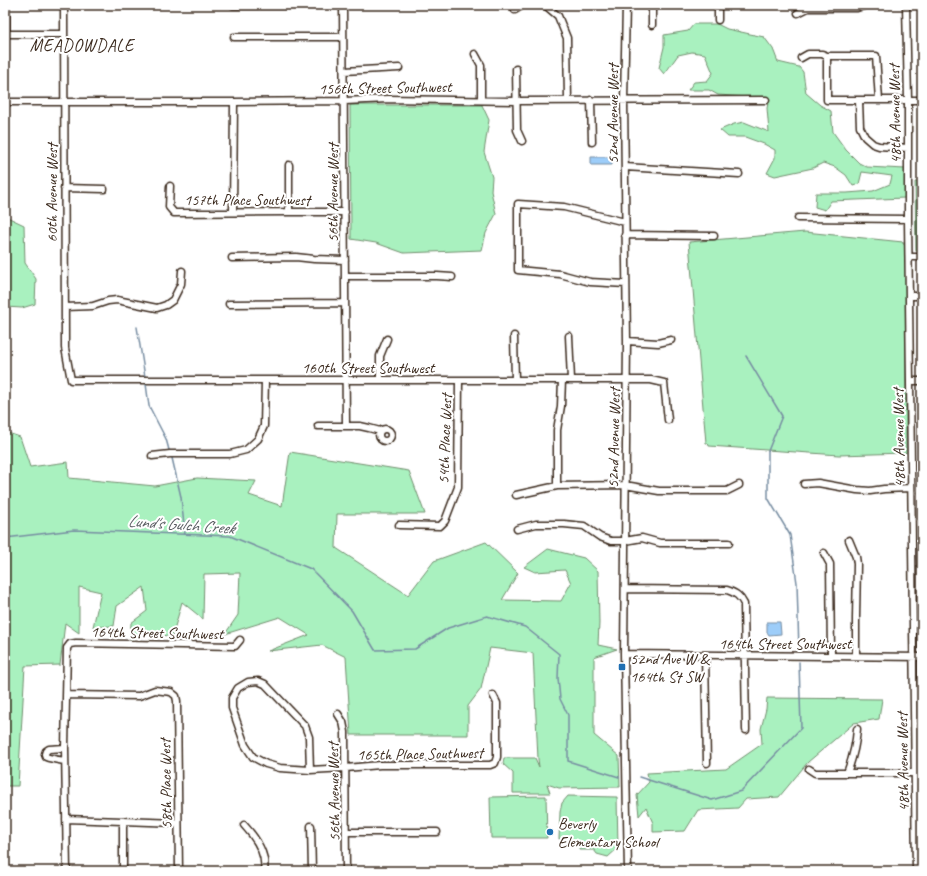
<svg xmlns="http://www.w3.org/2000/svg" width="927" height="876" viewBox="0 0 927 876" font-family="Caveat,sans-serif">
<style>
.green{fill:#a9f1bf;stroke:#728e6e}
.water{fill:#9dcdf9;stroke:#768ca1}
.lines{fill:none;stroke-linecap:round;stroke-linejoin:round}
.stream{stroke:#768ca1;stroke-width:1.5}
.minor-casing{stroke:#3b2a1e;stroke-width:9}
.minor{stroke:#fff;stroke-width:6}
.poi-dot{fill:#1f6fb2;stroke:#fff;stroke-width:1.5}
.labels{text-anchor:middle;stroke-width:4;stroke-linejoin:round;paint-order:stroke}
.street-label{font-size:16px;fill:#3b2a1e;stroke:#fff}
.poi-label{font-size:16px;fill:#3b2a1e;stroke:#fff;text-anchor:start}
.neighbourhood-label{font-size:17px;letter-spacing:1px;fill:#3b2a1e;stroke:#fff}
.water-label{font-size:17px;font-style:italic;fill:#585b60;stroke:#fff}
</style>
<rect width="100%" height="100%" fill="#fff"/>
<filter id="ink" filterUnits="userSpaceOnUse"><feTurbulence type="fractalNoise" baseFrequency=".025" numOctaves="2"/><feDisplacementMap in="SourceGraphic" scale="8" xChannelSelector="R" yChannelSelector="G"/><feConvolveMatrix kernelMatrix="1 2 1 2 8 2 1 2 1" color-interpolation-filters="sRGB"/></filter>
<g filter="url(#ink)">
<path class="green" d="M694,24H717L727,29L764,37L773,49L778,62L799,67L803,72L806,93L820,105L831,111L833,132L846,150L859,163L867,167L905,169V198L831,201L825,210L815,207L816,193H847L873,191L890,184L892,176L862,172L859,184L853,186L846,175L835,167L823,163L813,168L775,176L767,173L775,158V150L764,144L745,137H728L720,130L734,124L744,122L769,132L767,108L769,99L748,97L718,95L709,90H688L694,82L707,81L713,73L705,54L692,52L678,55L668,69L664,74L659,68L664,47V35L688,31Z
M350,105H482L489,120L484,152L492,177L491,191L496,214L486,233L482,250L404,253L376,243L351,239Z
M915,182H922V249L916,251Z
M5,216L24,225L25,263L36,279L35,304L22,308L5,307Z
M805,232L903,242V244H906V453L839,455L709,446L708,443H706L689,242Z
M5,432L20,437L30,467L68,462L69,478L155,486L197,478L256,481L249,495L282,506L290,452L409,471L425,514H337L336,548L408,595L434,561L486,542L518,573L502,600L561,601L571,583L565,570L535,572L524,567L548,549L584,558L598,571L599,623L598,645L617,649L594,657V735L619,756L620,787L559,788L547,784L550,793H513V773L503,764L504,758H535L539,767L538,759L533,653L490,648L481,689L468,706V735H351L346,657L322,645L268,651L309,635L280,617L225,634L238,615L240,573L204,574L203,619L182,602L172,637L154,633L130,639L131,623L147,611L144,587L117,606L114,626L93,627L101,592L79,587V633L65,623L60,665L25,666L18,786H5Z
M767,698L882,699L879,719L854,723L808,762L779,797L746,799L738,808L698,810L685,831L653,832V823L646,807L639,816L637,795L649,782L647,773L726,769L762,744L761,729L766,709Z
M546,796L547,838H491L490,797Z
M568,796L617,797L618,848L608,857L597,854L594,850H580V843L559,839L560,812L562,803Z"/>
<path class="water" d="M591,157H612V165H591Z
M767,622H780L781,634L769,635L767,632Z"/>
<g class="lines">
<path class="stream" d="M137,327L145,377
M746,356L782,416L768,451V498L790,535L797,583L799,652
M146,384L149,406L166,439L169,450
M172,458L181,497L185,534
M5,538L74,530L230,536L311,569L352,611L375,650L415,649L448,628L487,616L525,627L559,654L558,678L560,699L568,715V761L619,777
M639,777L712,800L741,791L801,728L799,662"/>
<g class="minor-casing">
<path id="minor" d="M6,5V34
M64,5L65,348L71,380H651L664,383L668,420
M233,5H306
M343,5L346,426
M541,5H545L558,16L567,38L568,100
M626,5L624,101L627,341L624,654L628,871
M718,5V20
M906,5L908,100V219L916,871
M515,10L523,5
M798,13L808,8H857L867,5
M652,25V5
M5,34H64
M234,37H343
M475,54L481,65V100
M827,56V100H922
M801,58L808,54H822L827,56H876L879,100
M516,69L517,130L522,141
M344,71L399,68
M591,100L592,142
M859,101L860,127L865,137L873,144L879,146L908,148
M5,102H234L345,101L388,99L516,101L766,100
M625,167L739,174
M170,186L169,207L174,213L289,212H345
M64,188L104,189
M233,212L234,102
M289,212V165
M798,218L908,219
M625,222L564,207L518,204V270L560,274L590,282L626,284
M625,235L714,236
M909,257H922
M232,258L296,257L314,259L345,260
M345,276H437L452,277
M910,296H922
M229,304L345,303
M65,307L93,306L108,301L117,300L157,308L166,305L173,300L181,284L182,271
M514,336L515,380
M569,336L571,380
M627,341L658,343L671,340
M380,380V356L387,339
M910,381H922
M318,426H360L369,428L380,431
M379 435a6 6 0 1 1 12 0a6 6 0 1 1-12 0Z
M152,456L170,454H230L246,450L258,439L264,426L265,380
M804,484L818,483L857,490L870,491L884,489L911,488
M557,486V430L561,406L562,380
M516,495L557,486L625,485L659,491H727L739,485
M399,525L440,526L445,521L458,487L459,380
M517,529L536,524H564L584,526L600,537L611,541H625L642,538L660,543H729
M849,540L856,557L857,564L856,618V656
M824,553L830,564L831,656
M625,589L727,590C736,593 740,596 744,604L746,730
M624,654L922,657
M705,655L707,763
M66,695L139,696L155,690L171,692L176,696L177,701L179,871
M338,714L343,722L345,732L346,871
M65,748L49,749L46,751L45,754L46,757C51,759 59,760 65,761
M809,769L815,773H922
M310,770L309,737L305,726L265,684L258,681L248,682L238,688L232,698V708L245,745L253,757L266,764L280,768L310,770L346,768L380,765H490L495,763L497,757V703L493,695
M847,773C853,757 856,745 857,729
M66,819L178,823
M244,825C255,837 267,854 264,871
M311,826L312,871
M347,832H437
M67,871L65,748L67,648L70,644L76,643L235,646L240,640
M123,871V821"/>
</g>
<use href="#minor" class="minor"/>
</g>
</g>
<g class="poi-dot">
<rect x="618" y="663" width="8" height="8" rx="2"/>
<circle cx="550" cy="832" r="4"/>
</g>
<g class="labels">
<g class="street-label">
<text transform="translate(385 87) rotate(-1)" y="6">156th Street Southwest</text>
<text transform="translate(612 114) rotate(-90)" y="6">52nd Avenue West</text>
<text transform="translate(894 114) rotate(-91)" y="6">48th Avenue West</text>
<text transform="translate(51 193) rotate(-90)" y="6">60th Avenue West</text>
<text transform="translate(332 193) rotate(-90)" y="6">56th Avenue West</text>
<text x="247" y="205">157th Place Southwest</text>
<text x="368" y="373">160th Street Southwest</text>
<text transform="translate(613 438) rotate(-89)" y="6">52nd Avenue West</text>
<text transform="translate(898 438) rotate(-91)" y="6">48th Avenue West</text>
<text transform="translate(444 439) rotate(-88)" y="6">54th Place West</text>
<text transform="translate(157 632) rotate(1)" y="6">164th Street Southwest</text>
<text x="785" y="649">164th Street Southwest</text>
<text transform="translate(420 753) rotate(-1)" y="6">165th Place Southwest</text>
<text transform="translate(902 762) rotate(-91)" y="6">48th Avenue West</text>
<text transform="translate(165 784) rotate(-91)" y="6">58th Place West</text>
<text transform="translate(333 792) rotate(-91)" y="6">56th Avenue West</text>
</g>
<g class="poi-label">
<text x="630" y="664">52nd Ave W &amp;<tspan x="630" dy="18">164th St SW</tspan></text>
<text x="558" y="829">Beverly<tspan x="558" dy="18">Elementary School</tspan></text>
</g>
<g class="neighbourhood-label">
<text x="82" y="51">MEADOWDALE</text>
</g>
<g class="water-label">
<text transform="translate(181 524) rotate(4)" y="6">Lund's Gulch Creek</text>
</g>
</g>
<rect width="927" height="876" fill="none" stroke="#fff" stroke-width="20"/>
<rect x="10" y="10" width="907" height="856" fill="none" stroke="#3b2a1e" stroke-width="1.5" filter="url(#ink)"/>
</svg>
